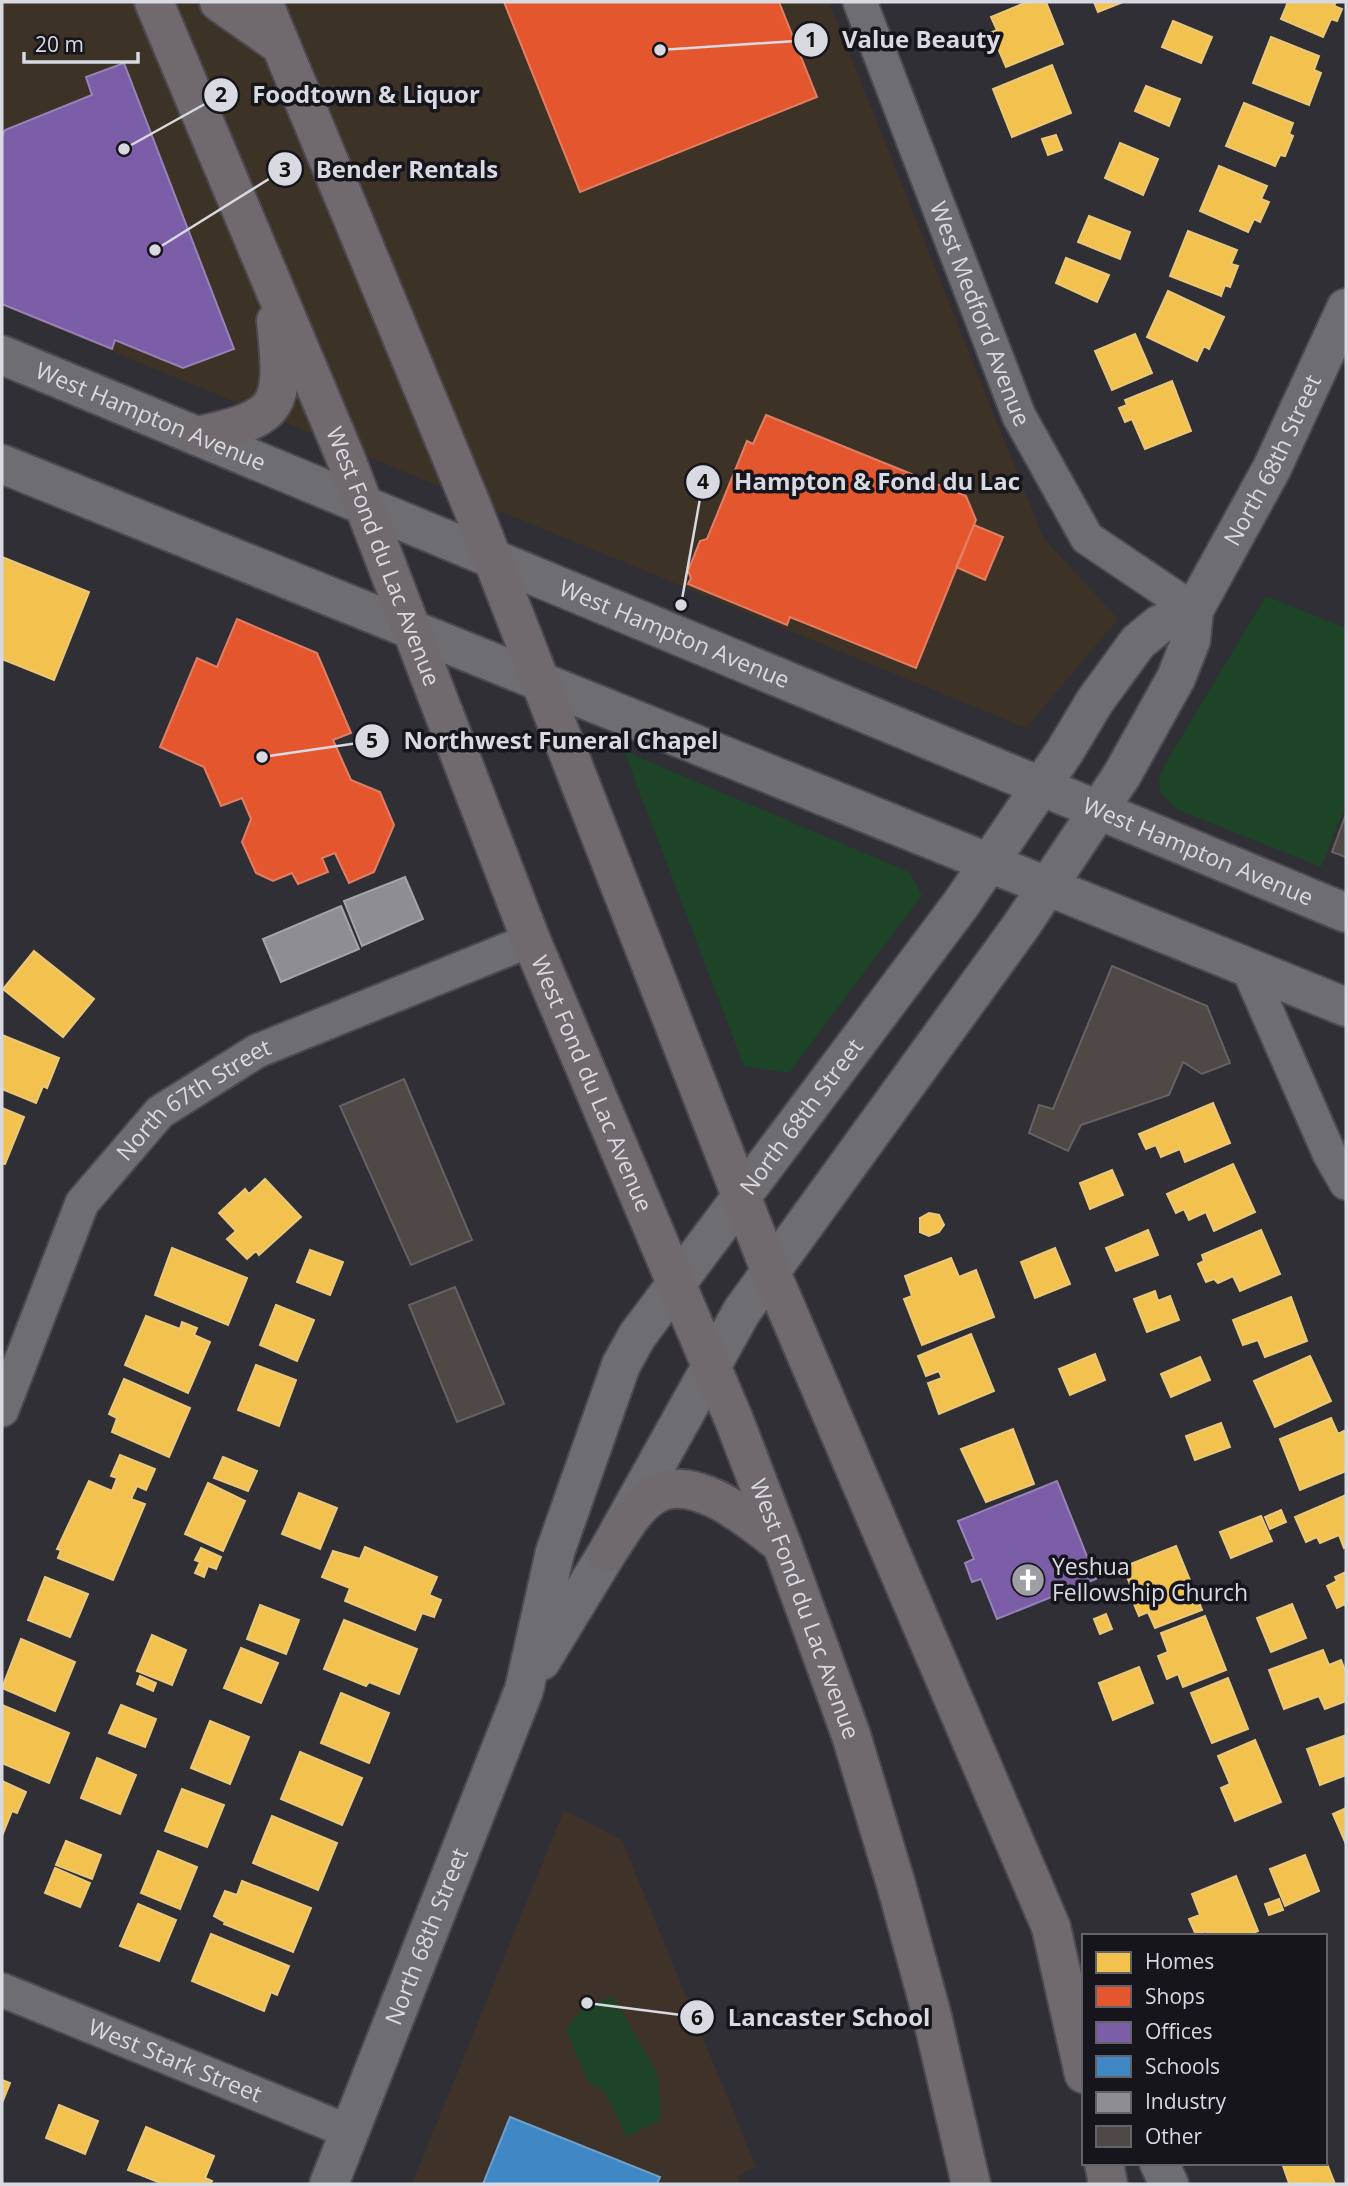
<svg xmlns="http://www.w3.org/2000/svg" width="1348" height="2186" viewBox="0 0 1348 2186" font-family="'Open Sans',sans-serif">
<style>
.commercial{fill:#3d3226}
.education{fill:#3f3228}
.green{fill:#1d4427}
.homes{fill:#f2c14e;stroke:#eac87a;stroke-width:2}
.shops{fill:#e4572e;stroke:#e17e64;stroke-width:2}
.offices{fill:#7b5ea7;stroke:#9783b8;stroke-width:2}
.schools{fill:#3f88c5;stroke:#6da0cd;stroke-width:2}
.industry{fill:#8d8d92;stroke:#a4a4aa;stroke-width:2}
.building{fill:#504844;stroke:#646262;stroke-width:2}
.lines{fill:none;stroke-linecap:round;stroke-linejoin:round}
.street-casing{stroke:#4a4a50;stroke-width:37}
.secondary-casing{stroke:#4a4a50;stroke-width:42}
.primary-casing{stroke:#4a4a50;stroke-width:42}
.street{stroke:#6d6d72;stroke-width:33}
.secondary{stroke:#6d6d72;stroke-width:38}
.primary{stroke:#70696e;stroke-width:38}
.labels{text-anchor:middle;stroke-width:7;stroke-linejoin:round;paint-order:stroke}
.street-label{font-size:23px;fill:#d9d9e1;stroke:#15151b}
.poi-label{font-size:23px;fill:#d9d9e1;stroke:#15151b;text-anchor:start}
.leader{fill:none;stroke:#d9d9e1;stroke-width:2.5}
.callout-dot{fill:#d9d9e1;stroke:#15151b;stroke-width:2.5}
.mark-label{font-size:21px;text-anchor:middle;font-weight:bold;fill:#111}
.callout-label{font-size:24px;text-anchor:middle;font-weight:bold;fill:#d9d9e1;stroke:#15151b;stroke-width:7;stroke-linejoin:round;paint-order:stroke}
</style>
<rect width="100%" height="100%" fill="#2f2f35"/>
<path class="commercial" d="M2,2H829L1043,537L1118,619L1026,728L2,306Z"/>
<path class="education" d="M564,1810L622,1840L756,2167L738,2176L740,2184H412Z"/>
<path class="green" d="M1266,596L1346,628V804L1321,867L1176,809L1160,792L1159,779L1166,762Z
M624,751L909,872L922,895L789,1073L744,1066Z
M613,1996L657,2073L661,2119L627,2137L604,2091L588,2082L566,2029L582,2010Z"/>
<path class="homes" d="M1027,2H1046L1063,44L1006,67L998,48L989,51L983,36L997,30L991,17Z
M1094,2H1123L1098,12Z
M1288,2H1336L1334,6L1342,9L1337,21L1331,19L1323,37L1281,19Z
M1173,21L1212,37L1201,63L1162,47Z
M1271,37L1319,56L1314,70L1321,73L1309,105L1253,83Z
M1052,65L1071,113L1012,137L993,89Z
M1146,86L1180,99L1169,126L1135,111Z
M1244,103L1293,123L1289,134L1293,136L1285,156L1280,155L1275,166L1226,146Z
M1056,135L1062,150L1048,155L1042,139Z
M1120,143L1158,159L1143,195L1105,178Z
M1219,166L1267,186L1261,199L1269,202L1260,222L1254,219L1248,232L1200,211Z
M1089,216L1130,232L1120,259L1078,242Z
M1188,231L1237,250L1231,264L1238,266L1230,287L1225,285L1221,296L1170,276Z
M1066,258L1109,275L1097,302L1056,283Z
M1168,291L1224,317L1209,349L1204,346L1197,361L1147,337Z
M1135,334L1152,373L1112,390L1095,351Z
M1172,381L1191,431L1145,449L1132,419L1125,422L1119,408L1127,405L1125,400Z
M2,557L89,592L54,680L2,659Z
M34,951L94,999L63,1037L3,989Z
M2,1035L59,1058L47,1088L43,1086L36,1103L2,1089Z
M1213,1103L1230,1143L1185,1162L1180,1149L1161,1157L1156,1145L1146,1149L1139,1134Z
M2,1108L24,1117L5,1164L2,1163Z
M1233,1164L1255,1212L1214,1231L1206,1212L1189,1220L1184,1209L1176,1213L1167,1194Z
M1112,1170L1123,1195L1090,1209L1080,1183Z
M265,1179L301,1217L259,1255L256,1251L247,1259L227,1239L236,1231L219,1213L245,1189L249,1194Z
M929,1213L939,1215L944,1225L939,1232L929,1236L920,1232V1218Z
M1148,1230L1158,1255L1116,1271L1106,1248Z
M1261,1230L1280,1274L1240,1291L1233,1276L1218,1283L1214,1279L1206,1282L1198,1264L1204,1261L1202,1255Z
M172,1248L247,1278L228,1325L155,1295Z
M1055,1248L1070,1284L1035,1298L1021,1262Z
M310,1250L343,1262L330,1295L297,1282Z
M951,1258L959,1277L976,1270L994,1317L922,1345L904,1299L912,1296L905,1276Z
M1155,1291L1158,1301L1170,1296L1179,1320L1147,1332L1134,1299Z
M1291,1297L1307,1341L1265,1357L1258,1340L1243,1345L1233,1320Z
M276,1305L314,1320L297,1361L260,1345Z
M146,1316L180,1329L182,1322L197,1328L194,1335L210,1342L188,1393L125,1365Z
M971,1334L994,1391L939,1414L928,1383L942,1378L939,1371L926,1376L918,1356Z
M1095,1354L1105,1380L1070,1395L1059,1369Z
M1310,1356L1331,1401L1275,1427L1254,1381Z
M1200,1357L1210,1380L1171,1397L1161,1374Z
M256,1365L296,1380L279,1426L238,1410Z
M124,1379L190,1408L169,1457L112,1432L117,1418L109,1414Z
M1331,1418L1338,1434L1344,1431L1346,1437V1471L1300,1490L1280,1439Z
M1221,1423L1230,1447L1195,1460L1186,1436Z
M1013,1429L1034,1484L986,1502L961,1449Z
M120,1455L155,1469L146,1490L137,1486L131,1499L145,1504L113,1580L58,1558L61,1550L57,1549L89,1481L112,1491L117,1478L111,1476Z
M223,1457L257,1471L248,1491L214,1478Z
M208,1483L245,1501L223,1551L185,1534Z
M299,1493L337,1508L320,1549L282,1534Z
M1346,1495V1547L1344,1548L1339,1535L1320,1543L1317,1537L1306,1542L1295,1517Z
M1281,1510L1286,1522L1270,1529L1265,1517Z
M1261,1516L1272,1541L1231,1558L1220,1532Z
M1176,1546L1202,1610L1155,1628L1148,1612L1139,1616L1131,1597L1141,1593L1139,1585L1131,1587L1125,1571L1130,1569L1128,1565Z
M365,1547L437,1577L429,1595L441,1600L434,1617L422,1613L415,1630L345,1601L350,1588L322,1577L333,1551L360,1559Z
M201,1548L221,1557L216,1569L208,1566L204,1577L195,1573L200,1562L195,1560Z
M1346,1572V1607L1345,1604L1337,1608L1327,1586L1337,1581L1335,1577Z
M45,1577L88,1594L70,1637L28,1620Z
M1292,1604L1306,1638L1271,1652L1257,1618Z
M260,1605L299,1620L286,1654L247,1639Z
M1106,1614L1112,1629L1100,1634L1094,1619Z
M1205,1616L1226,1670L1183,1687L1178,1674L1167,1679L1158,1656L1168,1652L1161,1633Z
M344,1620L417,1649L399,1694L369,1682L366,1686L324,1669Z
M152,1635L186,1650L172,1685L137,1671Z
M21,1639L75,1662L55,1711L2,1688Z
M241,1648L278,1663L261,1703L224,1688Z
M1323,1650L1329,1665L1341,1660L1346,1673V1701L1325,1709L1319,1696L1284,1709L1269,1670Z
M1139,1667L1153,1703L1113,1720L1099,1683Z
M140,1676L156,1683L153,1691L137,1684Z
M1228,1678L1248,1729L1212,1743L1191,1693Z
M341,1693L389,1713L369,1763L321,1743Z
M2,1705L69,1733L49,1783L2,1763Z
M121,1705L156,1719L145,1747L109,1733Z
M210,1721L249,1737L230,1784L191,1768Z
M1344,1736L1346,1775L1320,1785L1307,1749Z
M1255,1740L1281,1802L1235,1821L1221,1788L1230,1784L1218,1756Z
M300,1752L362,1778L342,1825L281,1799Z
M97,1758L136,1775L120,1814L81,1798Z
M2,1781L26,1792L17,1813L12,1811L2,1836Z
M182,1789L224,1805L207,1847L165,1831Z
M1346,1808V1844L1333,1814Z
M272,1816L337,1843L318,1890L253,1863Z
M66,1841L101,1855L92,1879L56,1865Z
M158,1851L197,1867L180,1909L141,1893Z
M1305,1855L1319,1891L1285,1906L1270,1869Z
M55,1868L90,1883L80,1907L45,1893Z
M1236,1876L1258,1931L1246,1936H1207L1206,1931L1196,1935L1189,1919L1200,1915L1192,1894Z
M242,1881L311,1908L293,1952L224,1924L225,1922L214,1916L225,1891L237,1895Z
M1279,1899L1283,1910L1269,1915L1265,1904Z
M138,1904L176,1920L159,1961L120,1946Z
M211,1934L289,1966L277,1995L271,1992L264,2011L192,1981Z
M2,2080L10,2083L2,2103Z
M59,2105L98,2121L85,2154L46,2138Z
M146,2127L214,2156L205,2178L212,2181L210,2184H163L128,2170Z
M1325,2159L1335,2184L1289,2183L1282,2163H1325Z"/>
<path class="shops" d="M504,2H779L817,97L580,192Z
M766,415L966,496L976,520L916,668L790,617L787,625L688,584L691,578L688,571L700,541L707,539L747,441L753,444Z
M974,525L1003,537L985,580L956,567Z
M237,619L317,653L351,733L333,740L351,780L380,792L394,825L374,872L349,883L335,853L322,858L328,872L298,884L292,873L273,881L256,873L242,842L251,819L242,798L221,806L204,767L160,747L197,658L217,667Z"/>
<path class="offices" d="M124,63L234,349L183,368L115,340L112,349L2,304V136L5,130L92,95L86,77Z
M1057,1481L1096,1579L997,1619L981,1579L972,1582L965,1563L974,1559L958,1521Z"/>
<path class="schools" d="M510,2117L660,2177L657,2184H483Z"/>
<path class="industry" d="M405,877L423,919L362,946L344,901Z
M341,906L359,949L281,982L263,939Z"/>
<path class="building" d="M1346,814V857L1332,852Z
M1112,966L1207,1006L1230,1063L1202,1074L1183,1062L1169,1095L1081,1125L1068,1151L1029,1133L1039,1105L1053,1109Z
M404,1079L472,1240L411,1265L340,1106Z
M455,1287L504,1404L457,1422L409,1305Z"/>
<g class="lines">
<g class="street-casing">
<g id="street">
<path id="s1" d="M860,2L1019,416L1087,538L1194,610"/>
<path d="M1248,968L1329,1153L1346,1183"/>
<path id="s2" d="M2,1410L82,1203L160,1112L257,1051L531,940"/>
<path id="s3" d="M2,1990L350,2132"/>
</g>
</g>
<g class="secondary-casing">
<g id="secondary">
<path id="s4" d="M2,355L1346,913"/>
<path d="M2,464L1346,1007"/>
<path id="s5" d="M541,1661L607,1553L742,1311L1021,926L1122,775L1176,678L1191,640L1194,610L1272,468L1346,308"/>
<path d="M1159,2163L1169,2184"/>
<path id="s6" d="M329,2184L524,1690L555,1552L621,1365L637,1336L961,904L1065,751L1095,701L1138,642L1160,624L1194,610"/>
</g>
</g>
<g class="primary-casing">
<g id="primary">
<path id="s7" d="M154,2L346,459L531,940L734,1420L782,1545L851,1735L896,1884L931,2012L971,2184"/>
<path d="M219,2L280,45"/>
<path d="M263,2L473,509L770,1270L1051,1927L1084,2074"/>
<path d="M197,436C283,418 285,406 276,321"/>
<path d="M607,1553C621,1533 633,1508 654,1495C694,1471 753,1522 782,1545"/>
<path d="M1104,2163L1108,2184"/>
</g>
</g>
<use href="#street" class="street"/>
<use href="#secondary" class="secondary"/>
<use href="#primary" class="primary"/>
</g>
<defs>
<g id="church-disc" transform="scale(1.75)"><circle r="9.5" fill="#9e9ea5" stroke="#15151b"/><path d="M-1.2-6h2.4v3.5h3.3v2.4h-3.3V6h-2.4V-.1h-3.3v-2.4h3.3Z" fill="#fff"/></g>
</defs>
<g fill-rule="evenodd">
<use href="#church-disc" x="1028" y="1580"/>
</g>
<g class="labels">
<g class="street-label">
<text dy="8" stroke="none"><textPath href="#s1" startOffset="334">West Medford Avenue</textPath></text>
<text dy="8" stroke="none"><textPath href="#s4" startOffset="161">West Hampton Avenue</textPath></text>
<text dy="8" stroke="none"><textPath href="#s5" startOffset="1412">North 68th Street</textPath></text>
<text dy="8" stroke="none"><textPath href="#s7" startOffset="600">West Fond du Lac Avenue</textPath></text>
<text dy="8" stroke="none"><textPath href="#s4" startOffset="728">West Hampton Avenue</textPath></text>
<text dy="8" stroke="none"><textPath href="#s4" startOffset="1295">West Hampton Avenue</textPath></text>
<text dy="8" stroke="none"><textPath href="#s7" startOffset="1167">West Fond du Lac Avenue</textPath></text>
<text dy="8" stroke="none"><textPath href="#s2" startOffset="376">North 67th Street</textPath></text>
<text dy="8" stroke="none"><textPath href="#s6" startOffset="1178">North 68th Street</textPath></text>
<text dy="8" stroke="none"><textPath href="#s7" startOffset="1734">West Fond du Lac Avenue</textPath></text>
<text dy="8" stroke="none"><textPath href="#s6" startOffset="266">North 68th Street</textPath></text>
<text dy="8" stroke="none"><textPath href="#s3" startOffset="187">West Stark Street</textPath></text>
</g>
<g class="poi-label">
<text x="1052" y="1575">Yeshua<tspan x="1052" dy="26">Fellowship Church</tspan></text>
</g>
</g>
<path class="leader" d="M660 50L811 40M124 149L221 95M155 250L285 169M681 605L703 482M262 757L372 741M587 2003L697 2017"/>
<g class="callout-dot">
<circle cx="660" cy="50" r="7"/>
<circle cx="124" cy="149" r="7"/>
<circle cx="155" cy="250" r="7"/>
<circle cx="681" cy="605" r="7"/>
<circle cx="262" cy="757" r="7"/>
<circle cx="587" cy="2003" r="7"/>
<circle cx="811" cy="40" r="18"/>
<circle cx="221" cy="95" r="18"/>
<circle cx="285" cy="169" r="18"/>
<circle cx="703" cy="482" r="18"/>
<circle cx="372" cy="741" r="18"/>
<circle cx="697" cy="2017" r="18"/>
</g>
<g class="mark-label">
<text x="811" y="47">1</text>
<text x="221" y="102">2</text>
<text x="285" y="177">3</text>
<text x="703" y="489">4</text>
<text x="372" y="748">5</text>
<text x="697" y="2025">6</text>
</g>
<g class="callout-label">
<text x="921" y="48">Value Beauty</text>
<text x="366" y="103">Foodtown &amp; Liquor</text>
<text x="407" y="178">Bender Rentals</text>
<text x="877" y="490">Hampton &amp; Fond du Lac</text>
<text x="561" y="749">Northwest Funeral Chapel</text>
<text x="829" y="2026">Lancaster School</text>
</g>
<rect width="1348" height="2186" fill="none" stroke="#d9d9e1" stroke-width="7"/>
<rect x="1082" y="1934" width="245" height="231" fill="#15151b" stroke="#63636a" stroke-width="2"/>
<rect x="1096" y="1952" width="35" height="21" fill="#f2c14e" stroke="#63636a" stroke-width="2"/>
<text x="1145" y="1969" font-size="21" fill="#d9d9e1">Homes</text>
<rect x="1096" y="1986" width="35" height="21" fill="#e4572e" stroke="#63636a" stroke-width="2"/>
<text x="1145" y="2004" font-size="21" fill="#d9d9e1">Shops</text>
<rect x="1096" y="2022" width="35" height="21" fill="#7b5ea7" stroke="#63636a" stroke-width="2"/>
<text x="1145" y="2039" font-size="21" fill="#d9d9e1">Offices</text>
<rect x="1096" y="2056" width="35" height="21" fill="#3f88c5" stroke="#63636a" stroke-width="2"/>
<text x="1145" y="2074" font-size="21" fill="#d9d9e1">Schools</text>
<rect x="1096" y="2092" width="35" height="21" fill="#8d8d92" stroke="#63636a" stroke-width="2"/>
<text x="1145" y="2109" font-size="21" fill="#d9d9e1">Industry</text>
<rect x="1096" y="2126" width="35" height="21" fill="#504844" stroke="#63636a" stroke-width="2"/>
<text x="1145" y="2144" font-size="21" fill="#d9d9e1">Other</text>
<path d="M24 52v10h114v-10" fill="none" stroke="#d9d9e1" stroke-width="3.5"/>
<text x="35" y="52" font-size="21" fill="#d9d9e1" stroke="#15151b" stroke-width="5" paint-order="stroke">20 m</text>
</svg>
